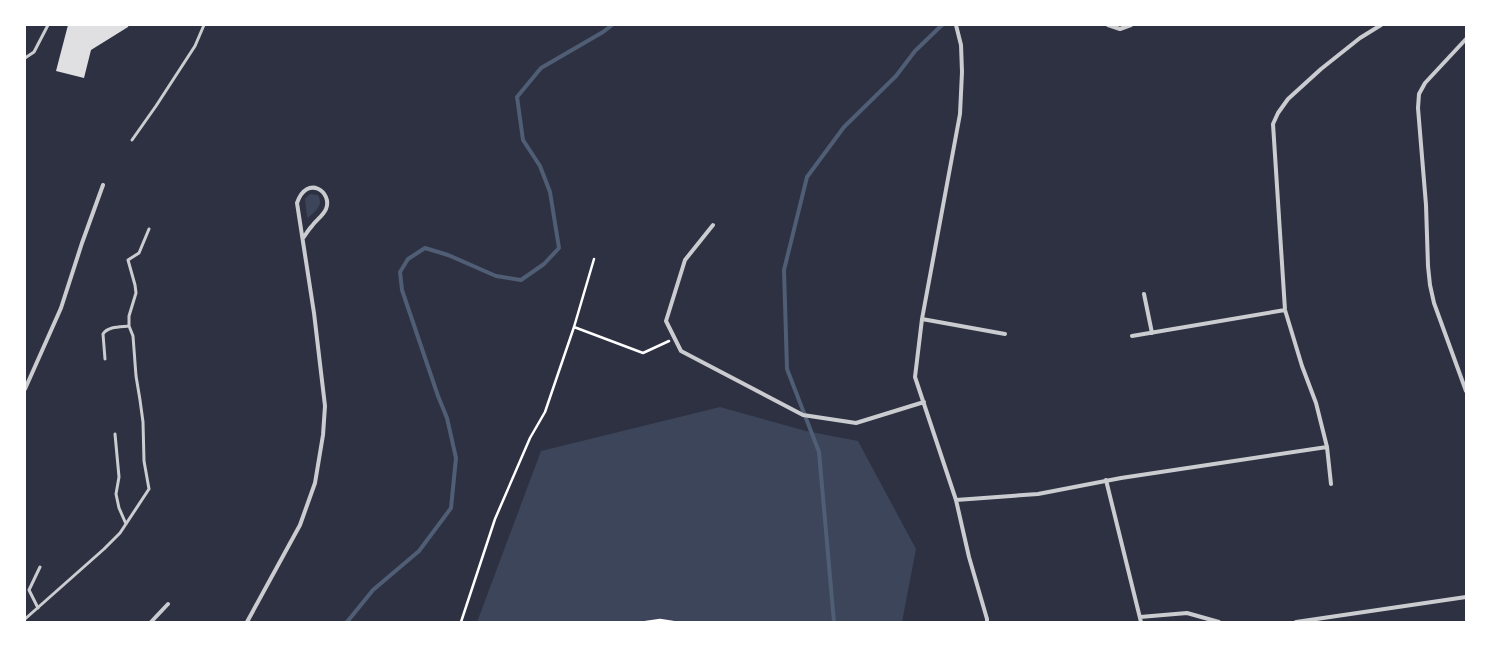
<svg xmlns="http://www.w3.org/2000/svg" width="1491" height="647" viewBox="0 0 1491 647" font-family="Bitter,serif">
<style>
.green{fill:#3c4559}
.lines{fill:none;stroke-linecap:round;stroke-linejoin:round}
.stream{stroke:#4f5d75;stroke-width:4}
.building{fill:#e0e0e3}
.path{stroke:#fff;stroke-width:2.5}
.service{stroke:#caccd0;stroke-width:3}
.minor{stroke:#caccd0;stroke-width:4}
</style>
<rect width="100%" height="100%" fill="#2d3142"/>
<path class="green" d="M310,194L318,195C324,206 315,211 308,218L307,216L305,199Z
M720,407L806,431L858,441L916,549L902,622H477L541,451Z"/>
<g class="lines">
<path class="stream" d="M347,622L373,590L419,551L451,508L456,458L447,418L438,396L402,290L400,272L408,259L425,248L448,255L496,276L521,280L544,264L559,248L550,192L540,166L523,140L517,97L541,68L603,32L612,25
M834,622L819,452L787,369L784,270L807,177L844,127L896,76L915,51L942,25"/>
</g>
<path class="building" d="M68,25H129L128,27L91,50L84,78L56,71Z"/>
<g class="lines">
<path class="path" d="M574,327L643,353L669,341
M461,622L495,519L530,438L545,412L574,327L594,259
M646,622L660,620L673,622"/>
<path class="service" d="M25,58L34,52L48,25
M132,140L156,106L195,46L204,25
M105,359L103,334C108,326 121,327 129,326
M115,434L119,477L116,494L119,508L126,524
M38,608L29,590L40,567
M25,619L104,549L120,533L149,489L144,461L143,422L140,400L136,376L133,336L129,326V316L136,293L135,285L128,260L139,253L149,229"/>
<path class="minor" d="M956,25L961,45L962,72L960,114L922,319L915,377L956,500L969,557L987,619V622
M1108,25L1120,29L1131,25
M1466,39L1425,83L1419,94L1418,108L1426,205L1428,266L1430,285L1434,303L1466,391
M713,225L685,260L666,321L681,351L803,415L856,423L924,402
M1144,294L1152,333
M922,319L1005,334
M1132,336L1285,310
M25,389L61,308L82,243L103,185
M1106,480L1141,622
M1331,484L1327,447L1316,403L1302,366L1285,310L1273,124L1278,113L1288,99L1321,69L1360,38L1381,25
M956,500L1038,494L1121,478L1327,447
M1140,617L1187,613L1219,622
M151,622L168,604
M247,622L300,525L315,483L323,435L325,406L314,313L297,203C307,174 333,192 326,209C323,216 316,220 312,226C309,229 306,234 303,238
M1296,622L1466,597"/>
</g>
<rect width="1491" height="647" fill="none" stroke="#ffffff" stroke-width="52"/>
</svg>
